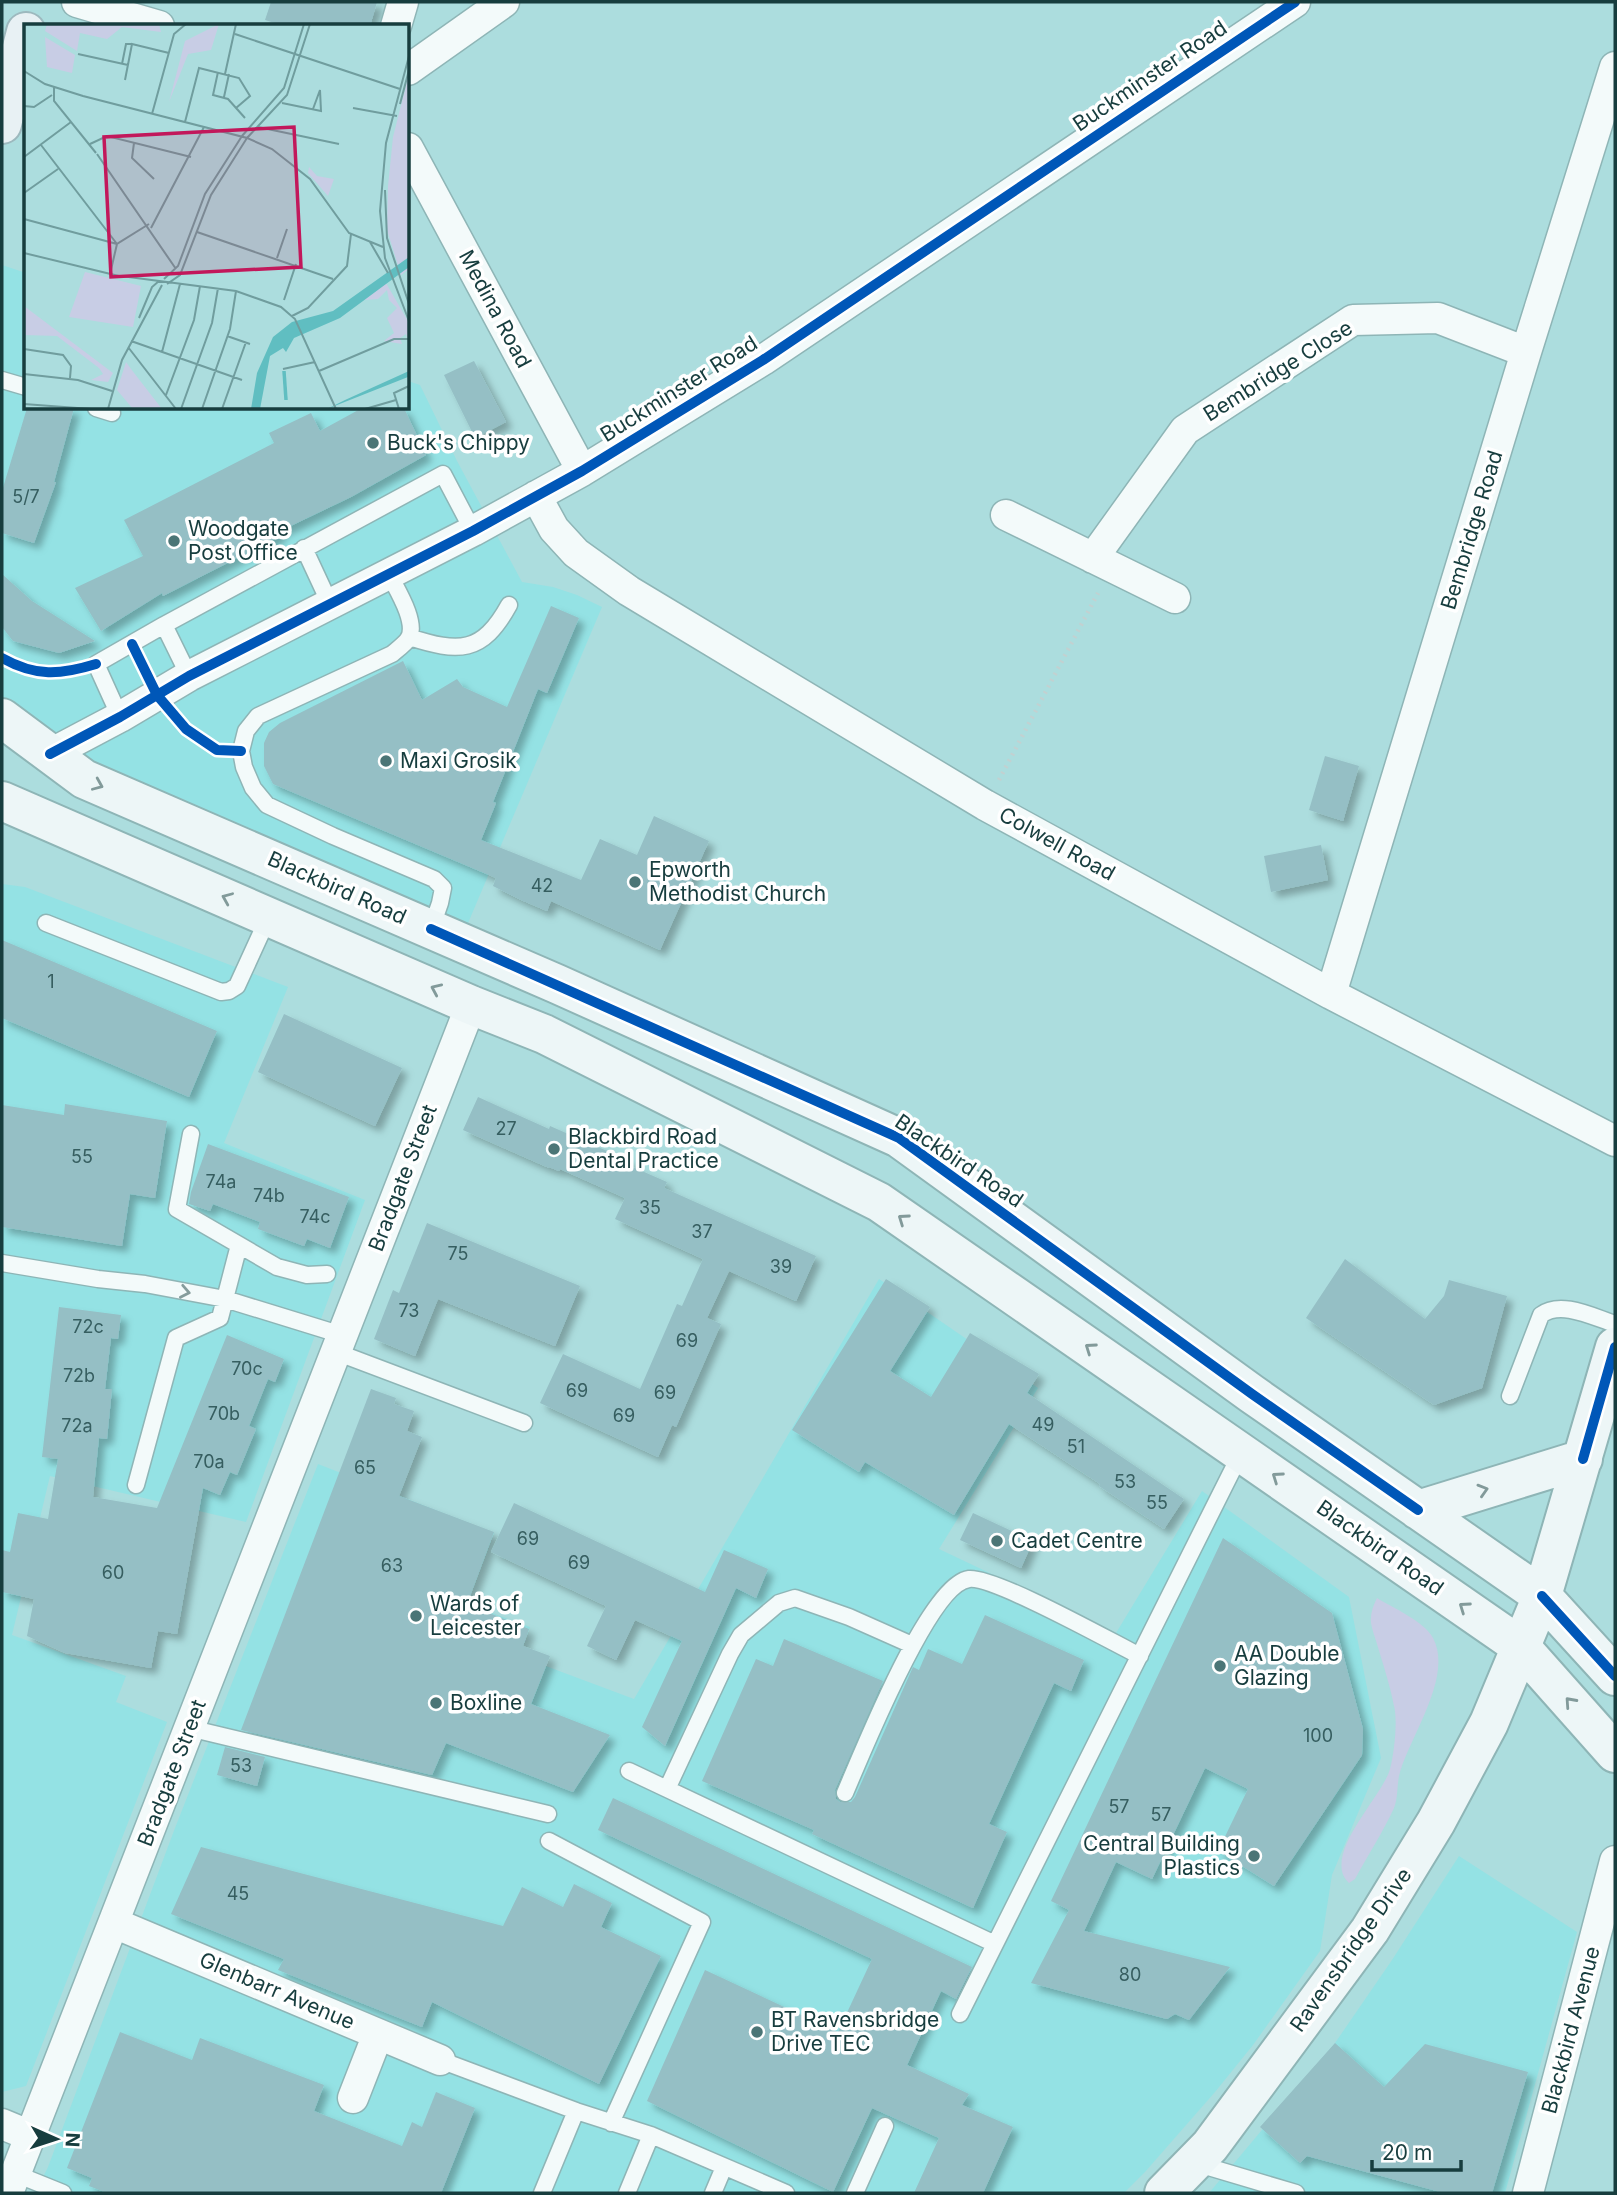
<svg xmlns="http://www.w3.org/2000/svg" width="1617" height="2195" viewBox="0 0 1617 2195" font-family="Inter,sans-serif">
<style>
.built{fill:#94e2e4}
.green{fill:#c8cde5}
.building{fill:#95bfc5;filter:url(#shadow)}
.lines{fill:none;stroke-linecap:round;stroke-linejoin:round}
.lane-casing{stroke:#8eb5b6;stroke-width:19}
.street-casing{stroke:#8eb5b6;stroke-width:33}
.secondary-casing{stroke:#8eb5b6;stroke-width:42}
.primary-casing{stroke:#9db9be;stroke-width:42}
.path{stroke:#c2d1d1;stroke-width:4.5;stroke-dasharray:2 5;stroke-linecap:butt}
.lane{stroke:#f3fafa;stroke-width:16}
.street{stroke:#f3fafa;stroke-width:30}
.secondary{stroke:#edf6f7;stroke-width:38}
.primary{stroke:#e8f1f4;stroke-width:38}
.cycleway-casing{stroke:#fff;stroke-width:15}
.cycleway{stroke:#0057b8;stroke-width:10}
.oneway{stroke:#829a9a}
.oneway2{stroke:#859c9c}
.poi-dot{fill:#4b7576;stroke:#fff;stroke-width:2.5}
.labels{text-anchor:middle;stroke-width:7;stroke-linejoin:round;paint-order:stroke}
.number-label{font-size:18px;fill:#365e60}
.street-label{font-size:21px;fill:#173d3e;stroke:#fff}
.poi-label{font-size:21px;fill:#173d3e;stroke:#fff;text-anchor:start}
.inset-river{fill:none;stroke:#60bec1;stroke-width:3.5}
.inset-road{fill:none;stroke:#709d9e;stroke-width:2}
.view{fill:#c2185b;fill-opacity:0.15;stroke:#c2185b;stroke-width:3.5}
.inset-edge{fill:none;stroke:#173d3e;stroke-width:3.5}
</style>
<defs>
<filter id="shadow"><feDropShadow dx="6" dy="6" stdDeviation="3.5" flood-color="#0004"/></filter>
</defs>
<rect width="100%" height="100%" fill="#acddde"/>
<path class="built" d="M2,265L26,273V408H408V381L420,385L457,461L522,582L553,587L577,595L602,607L460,942L2,718Z
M2,884L25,887L288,987L224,1143L365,1200L246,1522L50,1476L12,1635L126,1676L116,1702L167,1722L26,2086L2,2092Z
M879,1279L1038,1388L939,1549L1116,1633L1202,1491L1349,1597L1381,1758L1332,1875L1320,1951L1253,2045L1215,2092L1145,2172L1124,2193H35L48,2167L175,1828L318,1464L494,1533L467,1604L530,1627L519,1656L634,1699Z
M1459,1856L1577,1932L1505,2193H1209L1335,2043L1392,1960Z"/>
<path class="green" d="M1377,1598C1393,1608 1424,1621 1433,1638C1454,1677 1408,1739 1399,1776C1397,1786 1398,1798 1394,1808C1383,1832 1368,1855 1355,1879L1349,1883C1320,1856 1383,1796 1390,1769C1394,1754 1398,1721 1394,1706C1390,1685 1383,1664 1377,1644C1375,1637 1372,1630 1371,1623C1370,1614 1373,1606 1377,1598Z"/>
<path class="building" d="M271,2H377L370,26H285L265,20Z
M474,361L506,422L475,438L444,375Z
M27,408H74L54,482H56L34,543L2,533V491Z
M362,408H404L426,455L351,497L278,532L280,536L163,596L162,593L101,631L75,588L143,556L124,520L274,443L269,433L311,413L320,431Z
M2,574L32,601L95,641L59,653L13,641L2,627Z
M551,606L579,618L547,693L538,689L493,802L496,803L481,840L581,880L600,839L637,855L654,816L709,841L660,950L551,901L547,911L521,900L493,886L496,878L273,784L264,766V743L269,732L280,723L403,661L422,700L457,679L463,687L507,707Z
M1325,756L1359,766L1343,821L1309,810Z
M1321,845L1328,880L1271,892L1264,856Z
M2,940L217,1031L189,1097L2,1018Z
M284,1014L402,1068L375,1126L258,1072Z
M478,1097L549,1129L550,1126L630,1161L628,1165L667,1182L664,1188L816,1256L796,1301L729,1271L707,1318L721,1324L676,1427L672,1425L658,1457L540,1403L563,1354L640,1389L677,1304L682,1306L703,1259L615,1219L625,1198L560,1169L559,1171L549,1167V1168L463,1130Z
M65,1104L167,1121L155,1198L130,1194L122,1246L2,1227V1105L64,1115Z
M208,1144L349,1197L330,1248L307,1239L304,1246L258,1229L260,1222L213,1204L210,1211L189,1204L191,1192Z
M427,1223L580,1286L555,1346L438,1299L415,1356L374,1339L393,1290L399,1293Z
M1345,1259L1425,1319L1444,1296L1449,1280L1507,1296L1482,1388L1434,1405L1306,1318Z
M886,1279L930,1307L890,1371L931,1397L970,1333L1039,1374L1027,1393L1184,1499L1164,1529L1099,1486L1100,1484L1009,1424L954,1515L865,1462L859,1472L792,1430Z
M59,1307L121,1315L118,1339L111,1338L105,1389H112L107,1439L99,1438L93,1497L157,1508L227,1335L284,1359L275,1382L268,1379L249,1426L256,1429L237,1475L230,1472L220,1495L203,1488L177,1634L158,1631L151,1668L65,1653L27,1636L34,1599L2,1592V1550L10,1552L18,1513L48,1519L58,1459L42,1457Z
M371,1389L396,1398L394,1404L414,1411L407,1431L422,1437L399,1496L494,1532L467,1604L529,1629L523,1646L550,1656L531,1704L610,1735L573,1792L446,1743L432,1775L241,1730Z
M514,1503L705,1592L724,1550L768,1569L756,1598L736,1588L665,1746L642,1727L682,1641L635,1620L616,1660L587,1646L606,1606L491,1552Z
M973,1513L1033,1541L1021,1568L960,1540Z
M1223,1538L1332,1613L1363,1729L1362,1755L1274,1886L1218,1851L1248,1789L1205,1768L1152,1879L1116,1862L1084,1931L1230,1967L1189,2020L1175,2014L1167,2019L1031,1983L1069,1910L1051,1901Z
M985,1615L1084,1660L1071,1691L1054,1683L989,1824L1007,1832L973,1908L812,1834L814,1830L702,1781L756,1659L773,1666L784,1639L883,1681L835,1790L836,1799L840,1802H851L855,1797L913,1667L919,1670L928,1649L962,1664Z
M225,1747L265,1757L257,1786L217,1775Z
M613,1798L972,1967L956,1999L941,1991L907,2065L969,2094L962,2105L1013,2127L983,2193H914L939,2138L872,2108L833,2192L647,2101L705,1970L838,2032L872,1959L598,1830Z
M201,1847L503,1926L522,1887L563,1907L574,1884L612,1903L601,1927L661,1956L599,2084L432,2002L422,2027L278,1970L284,1959L171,1914Z
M120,2032L192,2060L200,2038L324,2085L314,2111L402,2146L412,2122L422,2127L436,2092L475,2108L441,2193H107L89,2186L92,2178L67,2168Z
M1335,2043L1384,2087L1425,2044L1528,2072L1492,2193H1444L1307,2156L1300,2163L1260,2127Z"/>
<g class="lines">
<g class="lane-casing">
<path id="lane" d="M2,380L26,387
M96,408L112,413
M304,548L330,604
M389,574C397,590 417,621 409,638C405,644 398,649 392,654L258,716L246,731L241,751L244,767L253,788L267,805L333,836L434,879L443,888L440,903L431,929
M164,625L189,676
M409,637C459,653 482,654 509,605
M120,717L96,664L164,625L443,474L473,531
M46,923L221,992L229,991L237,986L269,916
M191,1134L177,1209L277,1267L307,1275L327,1274
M2,1263L98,1279L145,1284L225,1299L342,1335
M336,1352L524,1423
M1510,1396L1541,1315C1561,1300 1593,1317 1615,1324
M136,1485L176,1338L220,1318L239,1245
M189,1728L548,1814
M629,1771L995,1944
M667,1789L730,1654L741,1635L779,1603L795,1598L849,1617L912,1645
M845,1793C862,1754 929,1584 969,1579C994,1576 1110,1641 1140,1656
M549,1841L702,1922L611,2123
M960,2014L1241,1453
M440,2060L576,2111L542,2193
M576,2111L651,2135
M1195,2163L1296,2193
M16,2174L63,2193
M627,2193L651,2135L786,2193
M713,2193L724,2167
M855,2193L885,2126"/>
</g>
<g class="street-casing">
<path id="street" d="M77,2L159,26
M396,26L403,2
M408,70L504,2
M408,148L582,471
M536,496L554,529L576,553L629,591L985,805L1331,994L1615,1141
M1006,515L1175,598
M1093,558L1185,430L1353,320L1438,318L1526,352
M50,754L120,717L189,676L473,531L582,471L763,360L1295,2
M1331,994L1526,352L1615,67
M114,1923L440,2060
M353,2098L378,2034
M2,2124L31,2136
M8,2193L471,1005
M1528,2193L1615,1861"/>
</g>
<g class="secondary-casing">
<path id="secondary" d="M2,718L84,779L557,984L899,1138L1252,1394L1542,1596L1615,1676
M2,801L471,1005L544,1034L879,1202L1520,1646L1615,1753
M1418,1510L1583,1459
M1164,2193L1210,2146L1370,1930L1436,1822L1489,1723L1542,1596L1615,1347"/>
</g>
<g class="primary-casing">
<path id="primary" d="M2,124L26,32"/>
</g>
<path class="path" d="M999,780L1098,593"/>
<use href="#lane" class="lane"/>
<use href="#street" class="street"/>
<use href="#secondary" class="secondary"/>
<use href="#primary" class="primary"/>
<g class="cycleway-casing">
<path id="cycleway" d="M132,644L157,695L186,729L217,750L241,751
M2,658C36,677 60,675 96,664
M50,754L120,717L189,676L473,531L582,471L763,360L1295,2
M431,929L899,1138L1252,1394L1418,1510
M1583,1459L1615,1347
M1542,1596L1615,1676"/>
</g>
<use href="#cycleway" class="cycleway"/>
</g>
<defs><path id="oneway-chevron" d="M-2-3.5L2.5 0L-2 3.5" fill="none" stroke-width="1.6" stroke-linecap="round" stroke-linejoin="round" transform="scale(1.75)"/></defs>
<g class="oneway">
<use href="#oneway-chevron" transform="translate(98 785) rotate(23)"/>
<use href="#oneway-chevron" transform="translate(227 898) rotate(-157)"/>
<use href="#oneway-chevron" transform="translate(436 989) rotate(-156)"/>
<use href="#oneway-chevron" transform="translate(903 1219) rotate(-145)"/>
<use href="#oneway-chevron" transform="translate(1090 1348) rotate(-145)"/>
<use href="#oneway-chevron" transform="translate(1277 1477) rotate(-145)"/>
<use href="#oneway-chevron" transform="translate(1483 1490) rotate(-17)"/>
<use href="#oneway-chevron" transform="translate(1464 1607) rotate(-145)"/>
<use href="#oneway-chevron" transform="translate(1570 1702) rotate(-132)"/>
</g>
<use class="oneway2" href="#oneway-chevron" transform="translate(185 1292) rotate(11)"/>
<g class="poi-dot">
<circle cx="373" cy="443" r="7"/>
<circle cx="174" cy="541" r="7"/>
<circle cx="386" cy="761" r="7"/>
<circle cx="635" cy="882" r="7"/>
<circle cx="554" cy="1149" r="7"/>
<circle cx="997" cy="1541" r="7"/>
<circle cx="416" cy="1616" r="7"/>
<circle cx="1220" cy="1666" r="7"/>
<circle cx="436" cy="1703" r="7"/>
<circle cx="1254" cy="1856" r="7"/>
<circle cx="757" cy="2032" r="7"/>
</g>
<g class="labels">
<g class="number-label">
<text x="26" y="503">5/7</text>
<text x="542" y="892">42</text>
<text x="51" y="988">1</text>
<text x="506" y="1135">27</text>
<text x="82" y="1163">55</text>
<text x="221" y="1188">74a</text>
<text x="269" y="1202">74b</text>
<text x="650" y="1214">35</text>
<text x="315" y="1223">74c</text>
<text x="702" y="1238">37</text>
<text x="458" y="1260">75</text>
<text x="781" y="1273">39</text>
<text x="409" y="1317">73</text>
<text x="88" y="1333">72c</text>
<text x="687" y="1347">69</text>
<text x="247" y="1375">70c</text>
<text x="79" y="1382">72b</text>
<text x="577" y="1397">69</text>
<text x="665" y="1399">69</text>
<text x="224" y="1420">70b</text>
<text x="624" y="1422">69</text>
<text x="1043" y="1431">49</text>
<text x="77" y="1432">72a</text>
<text x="1076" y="1453">51</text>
<text x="209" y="1468">70a</text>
<text x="365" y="1474">65</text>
<text x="1125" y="1488">53</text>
<text x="1157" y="1509">55</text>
<text x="528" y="1545">69</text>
<text x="579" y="1569">69</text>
<text x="392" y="1572">63</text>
<text x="113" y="1579">60</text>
<text x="1318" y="1742">100</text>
<text x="241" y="1772">53</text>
<text x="1119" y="1813">57</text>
<text x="1161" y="1821">57</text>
<text x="238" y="1900">45</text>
<text x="1130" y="1981">80</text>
</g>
<g class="street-label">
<text transform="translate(1150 76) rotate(-34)" y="7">Buckminster Road</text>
<text transform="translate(495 309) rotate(62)" y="7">Medina Road</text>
<text transform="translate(1278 371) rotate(-32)" y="7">Bembridge Close</text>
<text transform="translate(679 389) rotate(-32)" y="7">Buckminster Road</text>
<text transform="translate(1472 530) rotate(-73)" y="7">Bembridge Road</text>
<text transform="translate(1057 844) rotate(29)" y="7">Colwell Road</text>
<text transform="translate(337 888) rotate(24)" y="7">Blackbird Road</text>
<text transform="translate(959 1161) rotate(34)" y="7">Blackbird Road</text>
<text transform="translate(403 1178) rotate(-69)" y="7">Bradgate Street</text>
<text transform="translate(1380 1548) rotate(35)" y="7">Blackbird Road</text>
<text transform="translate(172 1773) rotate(-69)" y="7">Bradgate Street</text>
<text transform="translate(1351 1950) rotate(-55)" y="7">Ravensbridge Drive</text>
<text transform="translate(277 1991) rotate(23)" y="7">Glenbarr Avenue</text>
<text transform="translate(1571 2030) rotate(-75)" y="7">Blackbird Avenue</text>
</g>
<g class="poi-label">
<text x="387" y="450">Buck's Chippy</text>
<text x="188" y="536">Woodgate<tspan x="188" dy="24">Post Office</tspan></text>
<text x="400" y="768">Maxi Grosik</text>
<text x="649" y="877">Epworth<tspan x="649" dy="24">Methodist Church</tspan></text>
<text x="568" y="1144">Blackbird Road<tspan x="568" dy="24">Dental Practice</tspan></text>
<text x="1011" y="1548">Cadet Centre</text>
<text x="430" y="1611">Wards of<tspan x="430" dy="24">Leicester</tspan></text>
<text x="1234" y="1661">AA Double<tspan x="1234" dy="24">Glazing</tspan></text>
<text x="450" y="1710">Boxline</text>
<text x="1240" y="1851" text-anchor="end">Central Building<tspan x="1240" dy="24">Plastics</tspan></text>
<text x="771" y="2027">BT Ravensbridge<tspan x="771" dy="24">Drive TEC</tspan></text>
</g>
</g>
<g transform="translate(24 24)">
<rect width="385" height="385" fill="#acddde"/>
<path d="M23,0H135L137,8L98,3L83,15L56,9L53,27L21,7ZM195,0L187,26L164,30L145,78L161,17ZM21,13L51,31L48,49L23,43ZM385,50V245L377,251L363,206L364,162L369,113ZM285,143L293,152L310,155L304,172L284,149ZM61,248L117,262L109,303L45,293ZM362,259L385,299V321L382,310L376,314L378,320L360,317L370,309L363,294L373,284L365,276L363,266L354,275L340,276ZM0,282L89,349L84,358L67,356L79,350L75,344L33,312L0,311ZM102,338L107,345L138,385H109L93,366Z" fill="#c8cde5"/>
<path d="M385,233V243L316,294L270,314L262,328L259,324L246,332L236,385H227L233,349L249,313L268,298L309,287ZM385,347L384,353L303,385L321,376Z" fill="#60bec1"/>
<path class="inset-river" d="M260,347L262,376"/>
<path class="inset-road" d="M286,0L263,71L223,114L248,125L286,155L325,209L359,223M211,10L376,65M54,30L104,41M385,32L362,119L356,187L361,234L385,297M98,40L102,20H108M0,47L21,60L59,72L223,114L187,171L156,251L143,260M194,48L189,71L204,75L221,94M201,50L212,0M101,56L108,20L145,29M30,63V77L72,129M200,73L205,50M258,79L297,87L296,66L289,85M376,80L385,46M0,82L10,83L28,71M329,84L373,92M128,90L150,10L162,0M161,98L175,44L215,54L226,72L212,84M234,103L315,120M218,112L260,64L280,0M110,119L108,134L130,155M66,120L83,112L167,133M17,121L93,220M73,130L152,245M0,133L47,98M361,166L363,214L385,280M0,169L34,145M0,195L93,220M127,204L180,103M173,208L309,255M346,218L364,249M0,229L99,253M253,234L263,205M86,250L93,220L125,200M97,252L212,267L257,283L271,295L312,385M140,255L154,242L181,170L218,112M260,276L272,240M268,292L284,284L323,242L327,210M115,294L128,263L135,257M203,312L226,320M107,317L218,356M104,323L152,385M0,325L39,331L47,342L46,354M138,328L156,260M259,345L291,338M295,347L370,315H385M0,350L54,356L88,367M142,371L170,296L176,262M0,380L67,385M84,385L98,336L138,261M157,385L188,299L194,264M178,385L206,305L212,267M198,385L222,318M341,385L372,376M375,385L370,369L385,362"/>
<path class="view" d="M270,103L277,243L87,253L80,113Z"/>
<rect width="385" height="385" class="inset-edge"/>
</g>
<rect width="1617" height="2195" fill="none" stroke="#173d3e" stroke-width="7"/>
<g transform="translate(56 2139) rotate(93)" stroke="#ffffff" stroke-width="5" paint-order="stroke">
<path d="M0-5L12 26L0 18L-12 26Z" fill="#173d3e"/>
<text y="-10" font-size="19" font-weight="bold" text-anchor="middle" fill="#173d3e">N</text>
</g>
<path d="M1372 2160v10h89v-10" fill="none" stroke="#173d3e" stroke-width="3.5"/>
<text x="1382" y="2160" font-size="21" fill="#173d3e" stroke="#ffffff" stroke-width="5" paint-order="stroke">20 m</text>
</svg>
